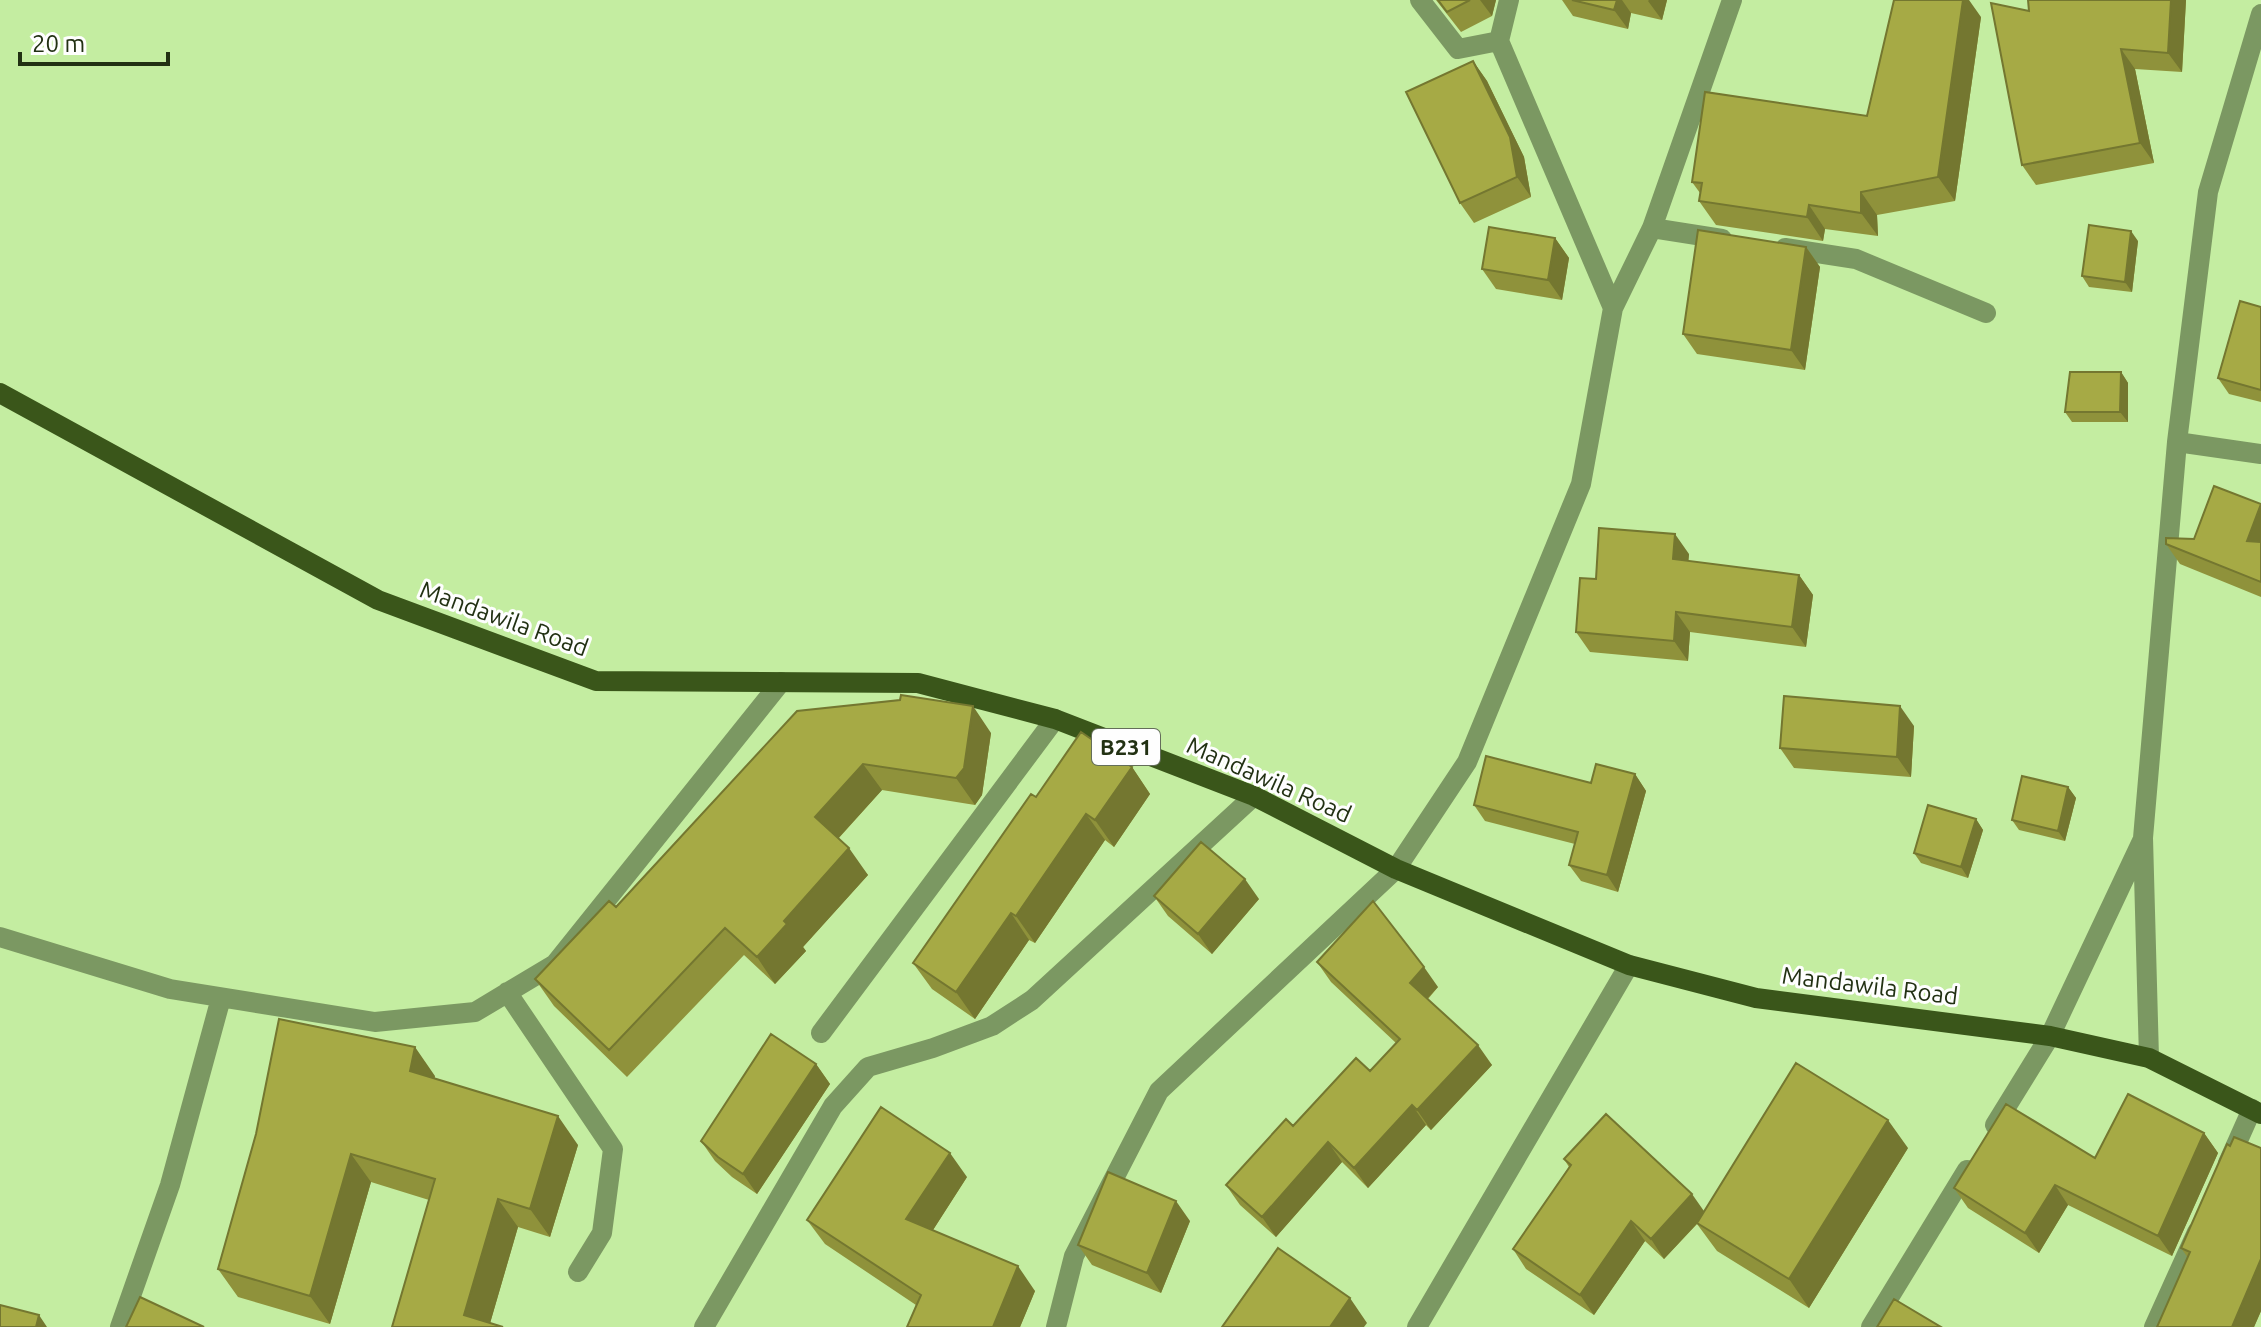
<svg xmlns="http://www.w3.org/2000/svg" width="2261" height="1327" viewBox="0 0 2261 1327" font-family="Ubuntu,sans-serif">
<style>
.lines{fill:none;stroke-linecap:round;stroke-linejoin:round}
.street{stroke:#7b9862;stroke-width:20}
.primary{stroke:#3a561a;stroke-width:20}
.wall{fill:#8f923b}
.shaded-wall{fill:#747730}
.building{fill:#a6aa45;stroke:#747730;stroke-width:2}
.labels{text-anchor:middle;stroke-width:6;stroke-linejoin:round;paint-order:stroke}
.shield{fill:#fefefe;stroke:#646e5a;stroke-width:2}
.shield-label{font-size:22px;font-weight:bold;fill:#223113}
.street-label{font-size:24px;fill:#223113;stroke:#fefefe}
</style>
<rect width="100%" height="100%" fill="#c4eda1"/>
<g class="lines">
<path class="street" d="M1420,0L1458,49L1499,41L1613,308
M1499,41L1509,0
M1652,228L1722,239
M1785,248L1856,259L1986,313
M2177,442L2261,454
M0,937L170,989L375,1022L475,1012L555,964L781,682
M507,992L613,1149L602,1233L578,1272
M821,1033L1055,719
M2149,1058L2143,838L2177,442L2208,192L2261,14
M1995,1125L2050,1036L2142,841
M2228,1163L2252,1109
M120,1327L170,1185L221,998
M704,1327L833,1106L868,1067L933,1048L992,1026L1032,1000L1254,796
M1056,1327L1074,1256L1159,1091L1396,869L1467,762L1581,484L1613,308L1652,228L1732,0
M1417,1327L1629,965
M1871,1327L1967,1170
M2154,1327L2197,1232"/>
<path class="primary" d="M0,393L378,600L596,681L918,683L1055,719L1254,796L1396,869L1629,965L1756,998L2050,1036L2149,1058L2261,1114"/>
</g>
<path class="wall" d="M1436,0H1496L1492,16L1461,32Z
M1562,0H1667L1662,20L1631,13L1628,29L1573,16Z
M2186,0L2182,72L2135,69L2154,163L2036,185L2022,165L2029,11Z
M1981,17L1955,201L1877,215L1878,236L1825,229L1823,241L1716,225L1699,201L1700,193L1692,182L1867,116Z
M1473,61L1487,81L1524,157L1531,197L1474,223L1460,203Z
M1555,238L1569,258L1562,300L1496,289L1482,269Z
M2138,241L2132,292L2089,287L2082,276Z
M1806,247L1820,267L1805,370L1697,354L1683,334Z
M2261,307V402L2229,394L2218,378Z
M2121,372L2128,383V422H2072L2065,412Z
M2261,504V597L2180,564L2166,544L2194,539Z
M1689,554L1688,561L1799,575L1813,595L1806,647L1690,632L1688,661L1590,652L1576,632L1596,579Z
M797,711L991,733L982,795L975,805L882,790L838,839L868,875L803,947L806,951L775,984L744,955L627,1077L554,1006L535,979L616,907Z
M1914,726L1911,777L1794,768L1780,748Z
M1132,767L1150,794L1114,847L1105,840L1035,943L1029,940L975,1019L932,989L913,963L1036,797Z
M1635,774L1646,791L1618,892L1581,881L1569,865L1575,844L1485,821L1474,805Z
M2068,787L2076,798L2065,841L2019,830L2012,820Z
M1976,819L1983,830L1968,878L1921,863L1914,853Z
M1154,896L1259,899L1212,954L1168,916Z
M1317,962L1438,987L1428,999L1492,1065L1431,1130L1426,1125L1368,1188L1342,1162L1276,1237L1240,1205L1226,1185L1293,1126L1370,1071L1396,1043L1331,982Z
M816,1064L830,1084L757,1194L732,1177L715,1161L701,1141Z
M435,1076L434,1079L578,1145L550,1237L518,1227L490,1323L392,1327L429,1200L371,1182L330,1324L238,1297L218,1269Z
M2204,1133L2218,1153L2172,1256L2068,1205L2039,1253L1968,1208L1954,1188L2095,1158Z
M2230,1146L2261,1148V1311L2254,1327L2188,1258L2181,1248Z
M1908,1148L1809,1308L1717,1251L1697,1224L1664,1259L1645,1241L1594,1315L1526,1269L1513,1249L1569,1167L1564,1159L1704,1211Z
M967,1177L933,1230L1035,1291L1020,1327H907L916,1305L825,1244L807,1220Z
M1190,1221L1161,1293L1092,1265L1078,1245Z"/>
<path class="shaded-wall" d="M1480,0H1496L1492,16Z
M1617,0H1622L1631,13L1628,29L1614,10Z
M1649,0H1667L1662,20L1648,1Z
M1963,0H1969L1981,17L1955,201L1938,177Z
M2171,0H2186L2182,72L2168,53Z
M2121,49L2135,69L2154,163L2140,143Z
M1473,61L1487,81L1524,157L1531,197L1517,177Z
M1861,192L1877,215L1878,236L1861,213Z
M1809,205L1825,229L1823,241L1807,217Z
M2131,231L2138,241L2132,292L2125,282Z
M1555,238L1569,258L1562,300L1548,280Z
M1806,247L1820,267L1805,370L1791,350Z
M2121,372L2128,383V422L2120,412Z
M2261,506V561L2247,541Z
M1675,534L1689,554L1687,579L1673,559Z
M1799,575L1813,595L1806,647L1792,627Z
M1676,612L1690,632L1688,661L1674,641Z
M973,706L991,733L982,795L975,805L956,778Z
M1900,706L1914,726L1911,777L1897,757Z
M863,764L882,790L833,844L815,817Z
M1132,767L1150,794L1114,847L1095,820Z
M1635,774L1646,791L1618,892L1607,875Z
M2068,787L2076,798L2065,841L2058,831Z
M1086,814L1105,840L1035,943L1016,916Z
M1976,819L1983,830L1968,878L1961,867Z
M849,848L868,875L803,947L806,951L775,984L757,957L784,921Z
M1245,879L1259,899L1212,954L1198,934Z
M1011,913L1029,940L975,1019L956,992Z
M1424,967L1438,987L1424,1002L1410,983Z
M1478,1045L1492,1065L1431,1130L1417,1110Z
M415,1047L435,1076L430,1100L410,1071Z
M816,1064L830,1084L757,1194L743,1174Z
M1412,1105L1426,1125L1368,1188L1354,1168Z
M558,1116L578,1145L550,1237L530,1209Z
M1888,1120L1908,1148L1809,1308L1789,1279Z
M2204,1133L2218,1153L2172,1256L2158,1236Z
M1328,1142L1342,1162L1276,1237L1262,1217Z
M950,1153L967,1177L924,1244L906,1219Z
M351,1154L371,1182L330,1324L310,1296Z
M2055,1185L2068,1205L2039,1253L2025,1233Z
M1692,1194L1706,1214L1664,1259L1651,1239Z
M498,1199L518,1227L489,1327L464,1315Z
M1176,1201L1190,1221L1161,1293L1147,1273Z
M1631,1221L1645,1241L1594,1315L1580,1295Z
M2261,1259V1311L2254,1327H2232Z
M1018,1266L1035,1291L1020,1327H993Z
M1350,1298L1367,1323L1364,1327H1330Z
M39,1315L47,1327H36Z"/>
<path class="building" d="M1438,0H1470L1447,12Z
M1572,0H1617L1614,10Z
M1894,0H1963L1938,177L1861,192V213L1809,205L1807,217L1699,201L1702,183L1692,182L1705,92L1867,116Z
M2028,0H2171L2168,53L2121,49L2140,143L2022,165L1991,3L2029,11Z
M1473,61L1510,137L1517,177L1460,203L1406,92Z
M2089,225L2131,231L2125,282L2082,276Z
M1489,227L1555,238L1548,280L1482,269Z
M1698,230L1806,247L1791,350L1683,334Z
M2240,301L2261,307V390L2218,378Z
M2070,372H2121L2120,412H2065Z
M2214,486L2261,504L2247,541L2261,542V582L2166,544V538L2194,539Z
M1599,528L1675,534L1673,559L1799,575L1792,627L1676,612L1674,641L1576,632L1580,578L1596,579Z
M901,695L973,706L964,768L956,778L863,764L815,817L849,848L784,921L787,924L757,957L725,928L609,1050L535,979L609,901L616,907L797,711L900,700Z
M1784,696L1900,706L1897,757L1780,748Z
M1081,732L1132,767L1095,820L1086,814L1016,916L1011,913L956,992L913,963L1031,794L1036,797Z
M1486,756L1591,783L1596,764L1635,774L1607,875L1569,865L1578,832L1474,805Z
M2022,776L2068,787L2058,831L2012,820Z
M1928,805L1976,819L1961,867L1914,853Z
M1201,842L1245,879L1198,934L1154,896Z
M1373,901L1424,967L1410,983L1478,1045L1417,1110L1412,1105L1354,1168L1328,1142L1262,1217L1226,1185L1286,1119L1293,1126L1356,1058L1370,1071L1400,1039L1317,962Z
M279,1019L415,1047L410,1071L558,1116L530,1209L498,1199L464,1315L503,1327H392L435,1179L351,1154L310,1296L218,1269L256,1134Z
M771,1034L816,1064L743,1174L718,1157L701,1141Z
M1796,1063L1888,1120L1789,1279L1697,1223Z
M2128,1094L2204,1133L2158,1236L2055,1185L2025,1233L1954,1188L2006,1104L2095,1158Z
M881,1107L950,1153L906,1219L1018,1266L993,1327H907L921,1295L807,1220Z
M1606,1114L1692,1194L1651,1239L1631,1221L1580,1295L1513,1249L1571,1165L1564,1159Z
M2234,1137L2261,1148V1259L2232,1327H2157L2190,1252L2181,1248L2227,1144L2230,1146Z
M1108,1172L1176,1201L1147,1273L1078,1245Z
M1278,1248L1350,1298L1330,1327H1222Z
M140,1297L204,1327H126Z
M1894,1299L1941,1327H1877Z
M0,1305L39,1315L36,1327H0Z"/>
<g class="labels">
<rect class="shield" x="1092" y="729" width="68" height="36" rx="6"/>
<g class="shield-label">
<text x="1126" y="755">B231</text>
</g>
<g class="street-label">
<text transform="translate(504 619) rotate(20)" y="8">Mandawila Road</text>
<text transform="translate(1269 780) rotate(24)" y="8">Mandawila Road</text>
<text transform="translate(1870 986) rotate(7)" y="8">Mandawila Road</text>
</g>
</g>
<path d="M20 52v12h148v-12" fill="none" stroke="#223113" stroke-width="4"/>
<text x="32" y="52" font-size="24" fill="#223113" stroke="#fefefe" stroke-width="6" paint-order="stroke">20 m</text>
</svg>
